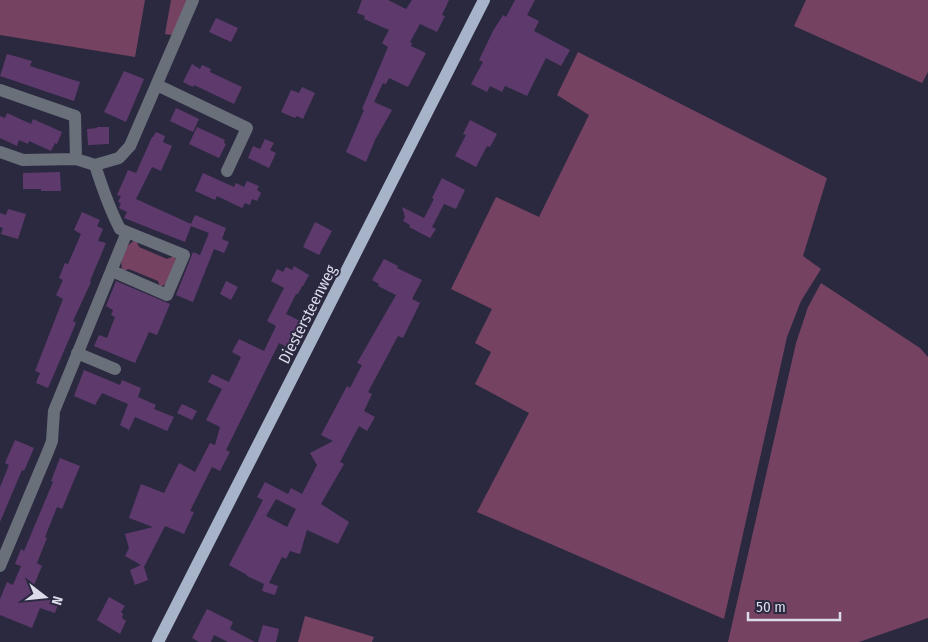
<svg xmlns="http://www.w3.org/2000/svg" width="928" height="642" viewBox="0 0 928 642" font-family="'Fira Sans Condensed',sans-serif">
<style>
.green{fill:#754361}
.building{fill:#5e3a6c;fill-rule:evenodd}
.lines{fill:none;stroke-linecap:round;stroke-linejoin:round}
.minor{stroke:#69707a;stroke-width:12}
.major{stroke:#a6b3c9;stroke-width:12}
.labels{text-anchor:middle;stroke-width:4;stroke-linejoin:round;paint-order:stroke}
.street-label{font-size:16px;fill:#dbdbea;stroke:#2b2940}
</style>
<rect width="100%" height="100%" fill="#2b2940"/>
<path class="green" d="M0,0H145L135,57L0,35Z
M171,0H188L175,31L171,35L165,34Z
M806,0H928V72L922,83L794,26Z
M578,52L827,178L803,256L821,269L801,301L787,337L724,619L477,512L529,413L475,384L491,352L475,343L492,309L451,289L496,197L539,217L589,115L557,95Z
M136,240L139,247L167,259L174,256L176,259L166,284L160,287L158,281L129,269L123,271C118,261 125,244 136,240Z
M821,283L920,348L928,357V618L859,642H728L796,343L808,307Z
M305,616L374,637L372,642H298Z"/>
<path class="building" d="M362,0H388L406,9L412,0H449L442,15L445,16L437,32L420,24L410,42L412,43L411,46L426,53L408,87L389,78L386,84L383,83L374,102L392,110L375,140L366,162L346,152L364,110L362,109L388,47L382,43L389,30L364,19L365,16L357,13Z
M515,0H535L527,15L539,21L534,31L570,50L561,66L546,58L527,96L505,86L502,92L490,86L487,92L471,84L483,62L479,60L493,31L503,15L506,17Z
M216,18L238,28L231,42L209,32Z
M7,54L32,61L30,66L80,82L74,101L0,76Z
M192,64L200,69L202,65L211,69L210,72L242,87L234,104L194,85L193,87L183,82Z
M124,71L144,79L126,122L104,112Z
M302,87L315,93L303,119L297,116L295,118L281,112L291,90L299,93Z
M176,108L199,119L193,132L170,121Z
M7,113L31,124L33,119L62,132L57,144L55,143L51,151L29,141L28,144L19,140L17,146L0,138V116L5,118Z
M470,120L497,134L490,147L487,146L476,167L455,156L466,135L463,134Z
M97,127H109V144L88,145L87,129L97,128Z
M197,127L225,140L224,143L226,144L219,158L189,144Z
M156,132L165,136L163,142L172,146L161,171L152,167L136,199L191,224L195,215L226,228L222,239L229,242L224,253L214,249L193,302L176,295L193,252L200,255L209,233L191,226L185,242L124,218L127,212L119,208L121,203L118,202L121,196L117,195L128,170L136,173L152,137H153Z
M265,139L274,143L270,150L276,153L269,168L248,158L253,146L260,149Z
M60,172L61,191H41V189H23V173Z
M203,173L234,187L236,183L244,187L247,181L259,186L257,190L261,193L257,201L252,199L250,205L245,203L242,208L217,196L215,200L195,191Z
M442,178L465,190L456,209L444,204L432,227L436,229L430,238L409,227L410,225L403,221L405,217L402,207L424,218L434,199L432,198Z
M8,209L26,214L18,239L1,234L3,228L0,227V213L6,215Z
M82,212L100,220L97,226L103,229L98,241L106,243L90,281L91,282L73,321L76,323L48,388L36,383L40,373L35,371L63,299L56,295L63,280L59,278L65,263L68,264L81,234L74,230Z
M315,222L332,231L319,255L303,247Z
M384,259L398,266L397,268L422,280L412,299L420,303L403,338L398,336L368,392L372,394L364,411L375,417L367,431L359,426L340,462L344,464L321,504L349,522L338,544L307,530L300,554L290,551L286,559L282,557L269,583L278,586L275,595L262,591L264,584L247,576V575L229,565L263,500L257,497L265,482L288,494L291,488L302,494L317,465L310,453L333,441L321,435L347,386L350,388L362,365L357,363L396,295L378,286L379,284L372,280ZM276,499L296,509L287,527L266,516Z
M294,266L309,275L303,286H302L298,294H296L286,314L302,322L289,348L279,343L226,450L230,452L220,471L212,467L190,511L194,512L184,534L165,526L144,567L148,580L135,585L130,570L141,565L125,556L129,548L125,534L153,527L129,518L141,484L164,493L179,463L195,472L210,443L215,445L220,427L206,420L222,389L208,382L212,374L229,382L241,357L232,352L239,339L264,351L276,326L267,321L284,288L271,281L277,269L283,272L286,267L292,270Z
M116,281L170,304L157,335L149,332L135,363L94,346L99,335L107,338L115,317L111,315L113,310L106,306Z
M226,281L238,287L231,300L220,294Z
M84,370L120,385L122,380L141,388L138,397L156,405L154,409L174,417L167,431L135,417L129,430L120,425L128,404L102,393L95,405L74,396Z
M182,404L197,411L192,420L177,413Z
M15,440L34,448L24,471L22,470L0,522V487L9,465L5,463Z
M60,458L80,466L62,509L57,507L45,537L47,538L37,563L42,566L34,585L38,587L36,594L59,602L55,613L40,608L32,628L0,615V599L7,582L13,585L21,566L15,564L21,549L24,551L53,482L51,481Z
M109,597L125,606L121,612L123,614L122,618L126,621L120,634L97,620Z
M207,609L233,622L230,629L255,642H228L214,635L211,642H199L192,638Z
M263,625L279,629L276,642H258Z"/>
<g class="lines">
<path class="minor" d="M157,85L247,128L227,171
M0,90L75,116L76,159
M0,152L23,160L76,159L95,165L119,158L130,146L193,0
M112,271L167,295L184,255L127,232
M77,353L115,369
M0,566L49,449L52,441L54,411L127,232L120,229C109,208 102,187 95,165"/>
<path class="major" d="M158,642L484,0"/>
</g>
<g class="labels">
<g class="street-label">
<text transform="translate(307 314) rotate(-63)" y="6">Diestersteenweg</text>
</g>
</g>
<g transform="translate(45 597) rotate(106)" stroke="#2b2940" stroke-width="4" paint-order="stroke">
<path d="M0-4L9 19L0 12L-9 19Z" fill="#dbdbea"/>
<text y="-8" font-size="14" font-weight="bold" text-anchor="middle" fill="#dbdbea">N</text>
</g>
<path d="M748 612v8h92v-8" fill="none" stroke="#dbdbea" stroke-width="2.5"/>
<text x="756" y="612" font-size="15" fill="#dbdbea" stroke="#2b2940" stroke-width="4" paint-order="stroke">50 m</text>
</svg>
